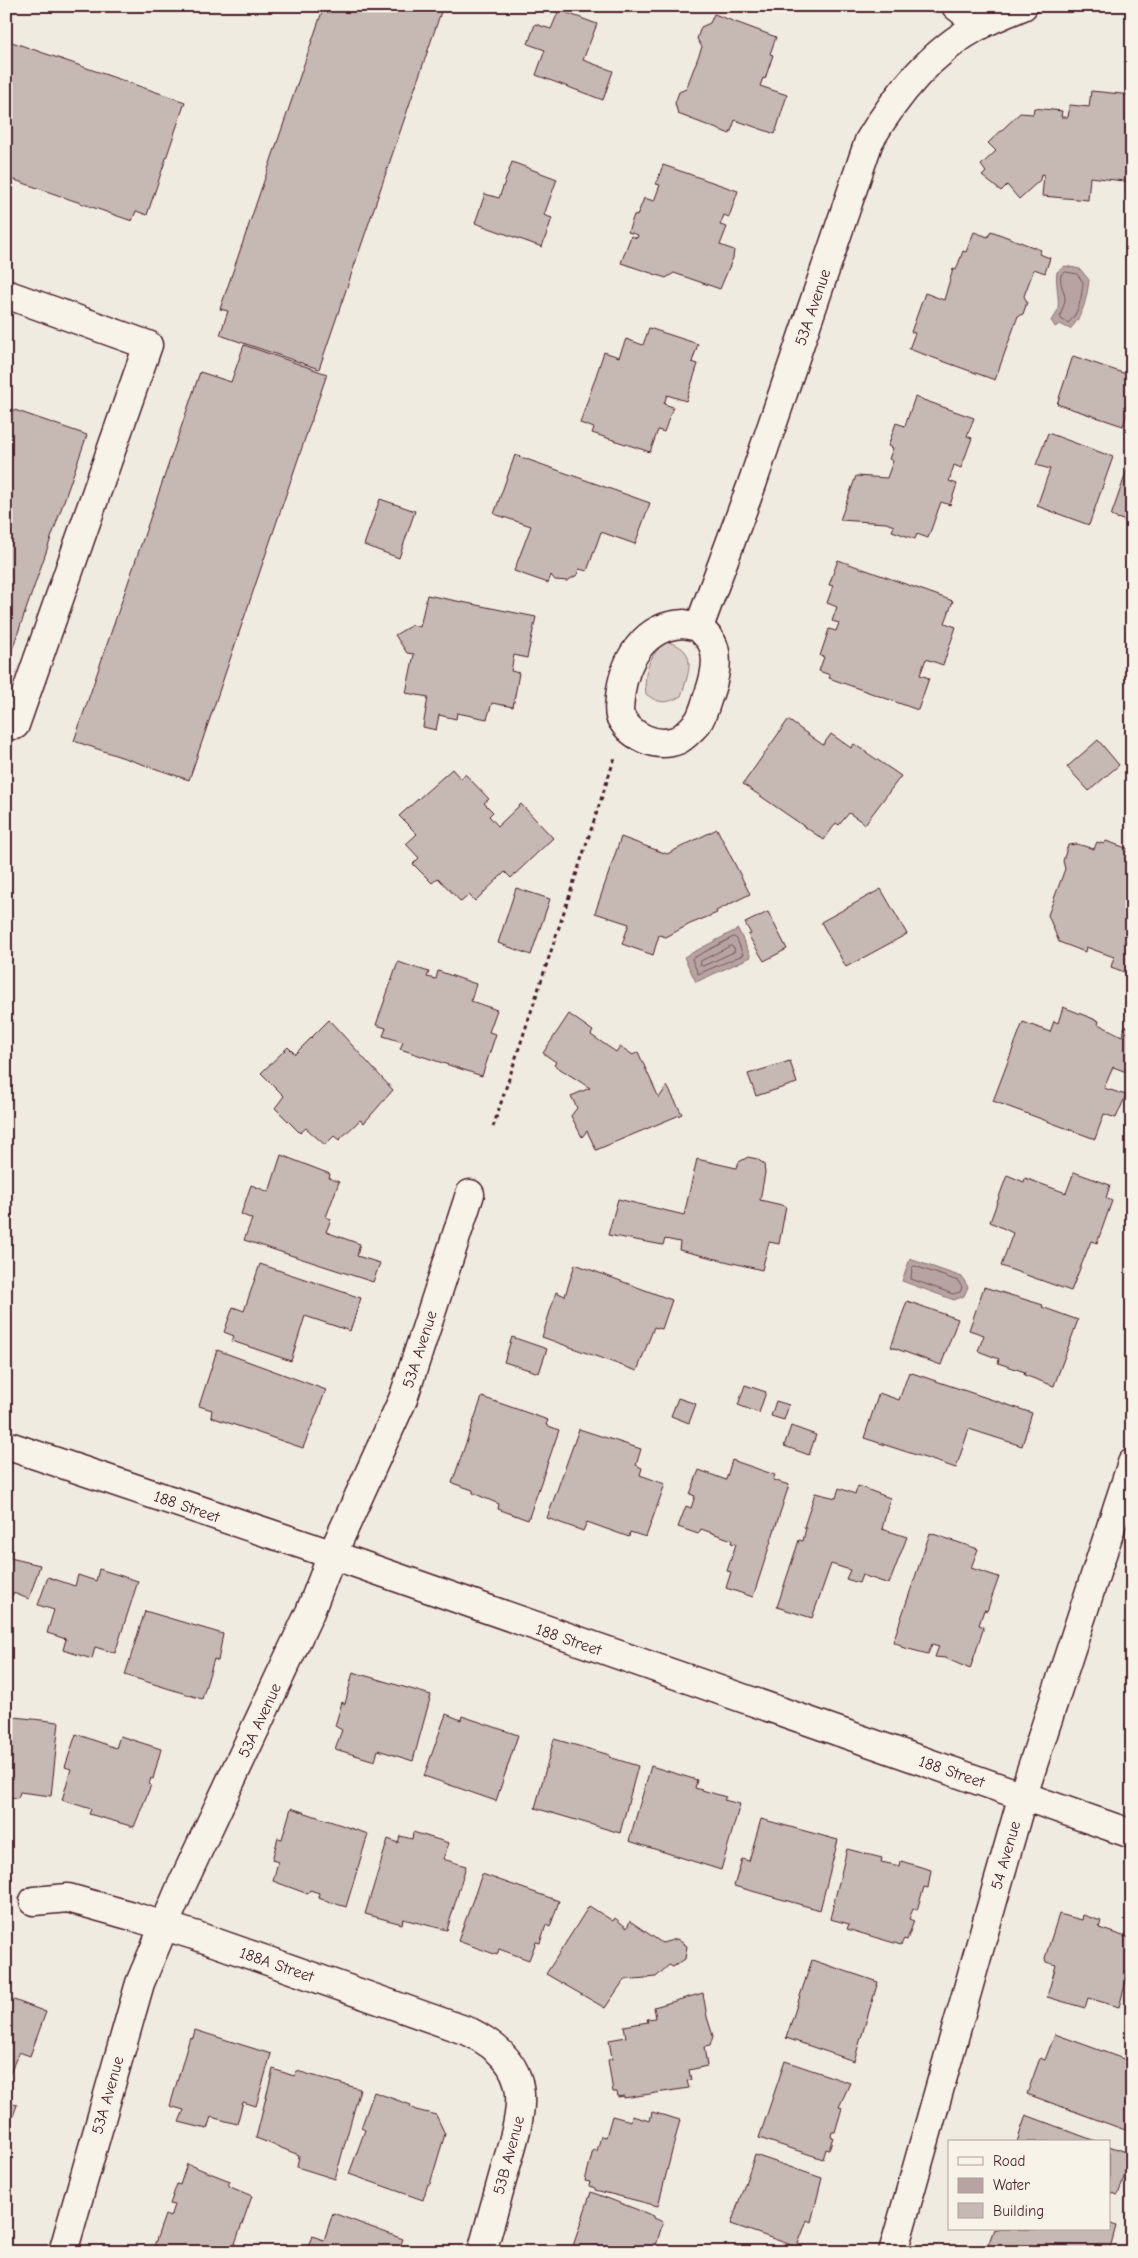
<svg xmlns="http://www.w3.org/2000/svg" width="1138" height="2258" viewBox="0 0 1138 2258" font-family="'Comic Neue',sans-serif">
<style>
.green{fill:#d8cdc6;stroke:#917678}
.water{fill:#b7a4a2;stroke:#8b6f72}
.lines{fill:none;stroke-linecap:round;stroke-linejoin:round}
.shore{stroke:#76545b;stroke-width:1}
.building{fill:#c6b8b3;stroke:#4a1f2b}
.minor-casing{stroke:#4a1f2b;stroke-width:31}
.path{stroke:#4a1f2b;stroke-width:3;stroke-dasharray:4 4;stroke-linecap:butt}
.minor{stroke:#f7f3e8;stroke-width:28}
.labels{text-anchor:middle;stroke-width:4;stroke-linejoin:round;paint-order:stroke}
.street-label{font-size:16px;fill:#4a1f2b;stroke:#f7f3e8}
</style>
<rect width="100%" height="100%" fill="#f0ebe0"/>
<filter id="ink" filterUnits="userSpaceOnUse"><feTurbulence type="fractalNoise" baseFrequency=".02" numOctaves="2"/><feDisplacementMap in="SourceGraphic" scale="10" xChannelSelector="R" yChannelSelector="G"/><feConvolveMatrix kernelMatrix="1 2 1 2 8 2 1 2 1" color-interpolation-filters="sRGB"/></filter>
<g filter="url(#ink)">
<path class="green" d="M667,642C699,649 689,673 681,696C667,704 659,704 646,694C643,674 649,653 667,642Z"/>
<path class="water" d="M1065,266L1080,269L1089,280C1087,297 1083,317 1070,329L1060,324L1055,327L1051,320C1065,310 1054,287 1057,272Z
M738,929L751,957L696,982L684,957Z
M910,1259L962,1277L968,1287L964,1296L954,1300L902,1281Z"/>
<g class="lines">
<path class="shore" d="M1066,272L1077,274L1083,282C1082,295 1079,315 1068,323L1061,319C1059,312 1065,307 1065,299C1065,290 1059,285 1061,275Z
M734,937L737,939L743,955L698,974L692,959Z
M731,946L735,949L734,952L703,966L700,965L701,961Z
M915,1266L958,1281L962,1287L960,1292L953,1294L911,1279L912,1268Z"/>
</g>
<path class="building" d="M324,6H443L319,369L220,335L228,311L220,309Z
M559,10L597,24L583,60L613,71L603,100L536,75L545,50L528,44L535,24L551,29Z
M714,14L776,37L770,54L773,55L765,79L763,78L760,86L787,95L775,134L735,120L730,134L678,114L675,103L679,92L686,89L702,47L697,39L701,27L710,23Z
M6,40L185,102L147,215L136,211L132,221L6,177Z
M1091,91L1132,95V182L1090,177L1088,200L1042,196L1044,175L1041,174L1040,180L1019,199L1007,185L1001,191L982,176L986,172L981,165L996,151L988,143L1020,113L1033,114L1034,108L1062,111L1061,117H1068L1070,105L1089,107Z
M512,162L557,179L544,215L552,218L542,247L475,223L485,194L499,198Z
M663,165L738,191L729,217L724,215L720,225L727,227L720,245L734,250L733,258L720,289L674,273L666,278L621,263L631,236L637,238L638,235L628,232L634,215L637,216L644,198L654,201L660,185L656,184Z
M991,231L1041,250L1039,254L1050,258L1045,273L1034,269L1024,296L1027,302L1023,314L1018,316L995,380L909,349L915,333L911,332L925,293L944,300L953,269L956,270L963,251L966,252L974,232L988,237Z
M649,328L698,344L692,362L698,364L686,401L667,395L664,404L673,407L664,432L658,430L650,452L592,433L594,428L580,423L604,352L619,357L626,339L643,345Z
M244,345L327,374L189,780L74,741L200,372L231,382Z
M1073,356L1132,376V399L1123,426L1057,404Z
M915,397L974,418L967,436L972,438L961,468L954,465L949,481L957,484L950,505L941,502L928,538L917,534L915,539L892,531L894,526L886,523L840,520L856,476L887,478L893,461L889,459L893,448L888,446L896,423L905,426Z
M6,407L87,435L6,667Z
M1048,433L1113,457L1089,525L1037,506L1050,469L1036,465Z
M515,455L650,503L635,544L601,532L587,571L579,569L577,575L567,581L555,580L551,575L548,583L514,571L531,526L494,514Z
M1132,456V523L1111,516Z
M380,499L415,511L399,558L364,545Z
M838,560L953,601L945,623L956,627L943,665L926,659L920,675L929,678L918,710L829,678L830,675L819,671L824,657L820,656L829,629L836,631L839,623L832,621L837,607L827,603L833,586L829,585Z
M427,595L536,617L527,658L514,655L511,671L519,673L513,707L492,703L487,719L457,713L456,719L439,715L436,730L423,727L428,697L406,693L414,654L407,653L395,635L412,625L420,627Z
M788,720L823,745L831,734L851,748L854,744L901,776L865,824L849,813L839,825L836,823L824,840L743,784Z
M1098,740L1119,765L1089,791L1067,767Z
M452,769L461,779L465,774L489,799L484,803L493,812L489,816L498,826L521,804L553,838L511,878L505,872L475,901L469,895L461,902L438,878L432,883L413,864L419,858L406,844L417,834L399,816Z
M717,829L750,894L716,911L717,913L690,924L666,937L659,935L653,955L622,944L629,924L595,913L621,837L667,854Z
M1106,841L1132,850V975L1111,967L1114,957L1086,947L1085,952L1059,942L1048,915L1065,869L1063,861L1068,845L1077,844L1094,849L1097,842L1104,844Z
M516,888L550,899L531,955L498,943Z
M881,889L907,934L846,967L821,922Z
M768,912L787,949L764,961L748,935L751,934L745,923Z
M398,962L429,972L427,977L436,979L438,971L476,984L471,1001L497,1010L489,1032L496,1034L482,1076L400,1049L403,1042L383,1036L386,1028L376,1025Z
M1063,1007L1099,1021L1098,1024L1122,1036L1125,1026L1132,1029V1074L1113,1067L1104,1088L1126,1095L1116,1118L1104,1114L1095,1139L993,1101L1023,1022L1050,1032L1054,1021L1058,1023Z
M569,1014L593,1031L591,1035L616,1052L620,1046L633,1055L638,1052L659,1098L667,1086L682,1114L596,1150L587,1131L582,1137L571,1116L577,1108L571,1096L590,1088L554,1065L556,1062L543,1053Z
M329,1020L393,1090L364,1123L360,1120L339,1140L334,1136L325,1145L306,1128L300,1133L275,1108L284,1096L261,1073L288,1047L295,1054Z
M790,1061L797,1083L756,1096L748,1074Z
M281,1155L330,1174L329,1178L339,1182L326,1217L331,1219L326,1232L360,1244L357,1256L380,1263L373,1282L244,1240L252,1219L241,1214L251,1185L269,1192Z
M748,1157L757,1159L764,1164L765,1173L760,1200L786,1206L779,1244L769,1242L762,1270L679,1250L680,1242L665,1239L663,1245L608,1235L618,1199L684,1215L697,1159L736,1168L739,1162Z
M1074,1172L1110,1185L1106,1198L1112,1201L1097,1243L1091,1241L1071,1291L1001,1266L1013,1233L990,1222L1007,1175L1024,1182L1025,1178L1066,1193Z
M260,1264L361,1298L350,1331L305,1316L291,1361L232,1341L234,1336L224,1332L233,1307L244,1311Z
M575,1264L672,1300L662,1329L654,1327L637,1371L542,1337L556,1292L565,1296Z
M984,1287L1043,1305L1042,1307L1078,1320L1054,1386L1024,1375L1025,1372L998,1363L999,1359L978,1351L984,1335L969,1330Z
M907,1301L958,1319L941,1365L891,1347Z
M512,1337L547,1349L539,1373L504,1362Z
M217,1350L326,1390L303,1448L211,1417L212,1410L199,1406Z
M909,1372L1032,1413L1022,1446L969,1429L956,1468L864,1438L879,1393L899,1400Z
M745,1385L766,1392L759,1413L738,1405Z
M482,1397L548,1420L546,1425L559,1430L528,1520L498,1509L499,1504L473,1493V1490L452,1483Z
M678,1398L696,1404L689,1423L671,1416Z
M776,1401L789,1405L784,1420L771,1416Z
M791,1426L816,1435L809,1455L784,1446Z
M579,1429L641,1449L636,1465L642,1468L640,1475L665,1484L646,1537L630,1532L629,1537L587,1522L583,1531L547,1518Z
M732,1460L775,1475L773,1480L789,1485L753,1597L726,1588L731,1572L727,1571L736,1544L731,1543L732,1540L701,1529L698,1534L678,1527L686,1506L691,1508L695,1496L690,1494L699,1470L726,1480Z
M858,1486L890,1498L882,1529L907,1537L889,1584L862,1575L859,1583L846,1579L850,1570L831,1564L812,1618L777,1607L799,1540L803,1541L806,1528L804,1527L815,1493L836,1498L839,1488L855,1494Z
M930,1533L978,1549L971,1568L999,1577L987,1611L984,1610L979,1625L984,1627L970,1669L945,1658L935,1657L939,1646L932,1644L928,1654L901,1647V1645L893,1642Z
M6,1548L12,1550L10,1558L40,1565L29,1599L13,1593L6,1614Z
M99,1569L138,1581L115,1653L95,1647L92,1659L63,1650L66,1639L47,1633L54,1610L38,1605L48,1577L75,1586L78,1575L96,1581Z
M145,1611L223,1634L218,1661L214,1659L202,1699L125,1675Z
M353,1672L431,1695L413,1761L378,1750L375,1761L335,1749L342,1730L335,1726L342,1702L345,1704Z
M446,1714L461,1720L462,1716L518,1735L496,1801L424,1776Z
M6,1716L59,1722L51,1796L20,1792L18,1798L6,1797Z
M76,1734L116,1748L120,1736L161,1749L153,1779L151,1778L149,1784L151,1785L134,1827L89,1814L91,1809L62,1800L71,1769L65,1767Z
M554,1739L610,1755L609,1757L638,1766L620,1833L535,1808Z
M651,1766L697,1780L695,1788L726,1797L724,1800L740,1804L721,1870L629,1841Z
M291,1808L368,1834L346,1907L318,1898L319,1893L310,1890L308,1894L273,1881L278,1862L272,1860L278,1838L282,1839Z
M761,1819L838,1840L820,1910L734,1886L742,1859L749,1861Z
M413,1832L449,1843L443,1859L466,1866L447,1930L403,1919L402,1924L365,1914L388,1839L398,1843L400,1836L412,1839Z
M847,1849L882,1858L881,1862L900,1866L901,1861L931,1870L928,1888L924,1887L917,1910L913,1909L909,1919L914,1921L907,1940L904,1939L901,1945L847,1929L849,1924L830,1919Z
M482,1874L559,1901L550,1927L546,1925L540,1943L536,1942L529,1960L499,1949L497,1955L458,1941Z
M589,1906L613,1921L615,1918L627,1928L630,1921L662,1943L677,1939L687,1946L685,1959L673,1967L669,1965L656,1977L624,1980L605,2008L546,1974Z
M1059,1914L1082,1920L1083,1915L1101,1921L1099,1928L1132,1939V1960L1119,2007L1088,1998L1085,2008L1047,1997L1056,1965L1046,1962L1045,1958Z
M812,1960L878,1982L854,2061L786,2038Z
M703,1993L707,2017L713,2036L710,2046L704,2047L707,2066L689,2070L691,2080L687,2081L689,2088L624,2098V2096L618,2097L617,2092H613L608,2060L612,2059L609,2040L626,2037L624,2026L648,2022L647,2019L656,2018L654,2007Z
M6,1997L46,2012L30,2056L19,2052L6,2082Z
M195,2030L271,2054L256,2106L243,2102L237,2124L211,2117L207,2129L179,2122L184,2110L170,2106L190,2037L193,2038Z
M1055,2034L1132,2062V2121L1128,2131L1027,2094L1040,2058L1045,2060Z
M785,2061L850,2083L839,2107L842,2108L835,2132H832L831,2136L833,2137L829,2150L826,2149L823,2159L759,2138Z
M273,2069L294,2076L297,2071L360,2089L335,2179L297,2167L299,2155L256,2138Z
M374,2092L411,2105L410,2107L416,2110L436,2115L445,2134L430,2184H428L423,2200L349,2174L365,2130L361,2128Z
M6,2101L17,2105L8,2130H6Z
M652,2112L680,2120L658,2206L595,2190V2188L589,2186L590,2182L585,2181L593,2150L597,2151L601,2136L606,2137L612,2116L631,2121L632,2116L650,2121Z
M1026,2115L1098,2142H1017Z
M1109,2146L1132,2154L1118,2195L1109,2192Z
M755,2155L822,2178L811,2222L807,2220L797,2247L731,2224Z
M187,2164L230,2181L228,2186L252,2196L232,2252H168L154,2246L165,2215L170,2217L174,2205L170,2204L177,2184L180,2185Z
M591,2192L654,2216V2218L663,2222L654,2252H571Z
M333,2213L403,2239L398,2252H306L312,2236L324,2240Z
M1109,2223L1116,2226L1109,2252H998L987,2248L994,2229H1109Z
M737,2246L754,2252H735Z"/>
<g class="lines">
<g class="minor-casing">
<path id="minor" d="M956,6L981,25
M6,294L148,345L15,725L6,722
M684,624L699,627C703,632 711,639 713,645C719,660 714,680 709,694C706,702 703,715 698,722C694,727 684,737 678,740C656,749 630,736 620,716C618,710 620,703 620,697C624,661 644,625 684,624Z
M699,627L752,484L869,141C897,94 931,52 980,25C993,18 1009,12 1023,6
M6,1445L307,1546L1132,1834
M34,1901L68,1898L132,1916L197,1936L470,2032C536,2066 524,2106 506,2166C498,2195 490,2223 482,2252
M63,2252L140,1983L179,1891L310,1612L332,1555L403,1399L470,1194
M893,2252L1023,1795L1132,1463"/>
</g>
<path class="path" d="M493,1127L615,757"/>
<use href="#minor" class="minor"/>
</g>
</g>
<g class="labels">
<g class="street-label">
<text transform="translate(812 307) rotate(-71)" y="6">53A Avenue</text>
<text transform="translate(419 1349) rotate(-72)" y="6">53A Avenue</text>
<text transform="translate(187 1506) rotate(19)" y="6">188 Street</text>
<text transform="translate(569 1639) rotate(19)" y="6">188 Street</text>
<text transform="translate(259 1720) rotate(-65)" y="6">53A Avenue</text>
<text transform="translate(952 1771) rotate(19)" y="6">188 Street</text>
<text transform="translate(1005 1855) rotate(-74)" y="6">54 Avenue</text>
<text transform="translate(277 1964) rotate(19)" y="6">188A Street</text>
<text transform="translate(107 2095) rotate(-74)" y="6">53A Avenue</text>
<text transform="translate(508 2155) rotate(-75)" y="6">53B Avenue</text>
</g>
</g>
<rect width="1138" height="2258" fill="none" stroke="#f7f3e8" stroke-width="25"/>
<rect x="12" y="12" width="1113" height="2233" fill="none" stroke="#4a1f2b" stroke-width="2" filter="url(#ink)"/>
<rect x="948" y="2140" width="162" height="90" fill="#f7f3e8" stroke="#b29e9c"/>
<rect x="958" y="2157" width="25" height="8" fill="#f7f3e8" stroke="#b29e9c"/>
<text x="993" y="2166" font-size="15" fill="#4a1f2b">Road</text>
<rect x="958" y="2178" width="25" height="15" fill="#b7a4a2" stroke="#b29e9c"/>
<text x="993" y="2190" font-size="15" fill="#4a1f2b">Water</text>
<rect x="958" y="2203" width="25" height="15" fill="#c6b8b3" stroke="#b29e9c"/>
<text x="993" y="2216" font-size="15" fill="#4a1f2b">Building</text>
</svg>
